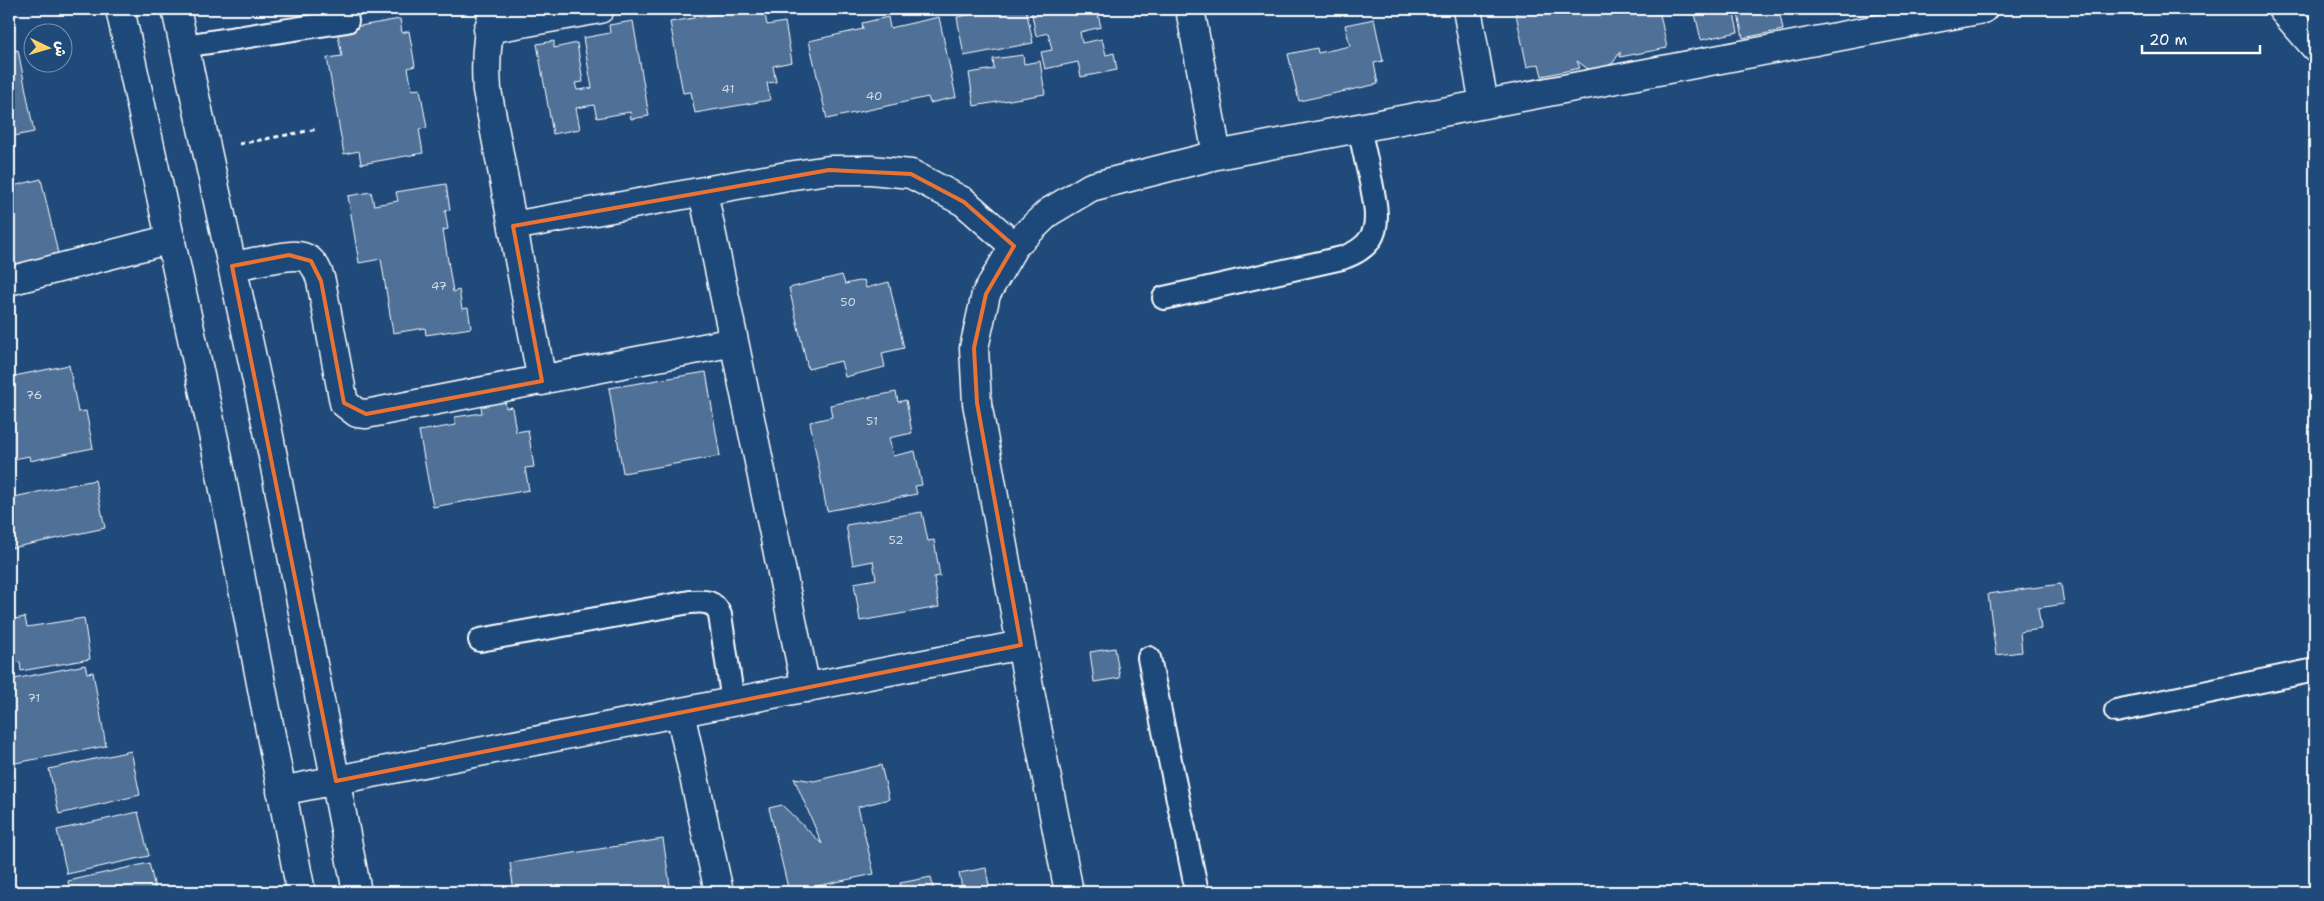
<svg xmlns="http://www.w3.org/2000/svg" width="2324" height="901" viewBox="0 0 2324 901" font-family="'Shantell Sans','Playpen Sans Arabic',sans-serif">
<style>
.building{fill:#507197;stroke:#fff}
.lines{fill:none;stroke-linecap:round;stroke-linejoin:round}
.lane-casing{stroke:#fff;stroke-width:26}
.street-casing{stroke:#fff;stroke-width:31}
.path{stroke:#fff;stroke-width:3;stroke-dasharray:5 4;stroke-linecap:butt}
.lane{stroke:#1f4a7a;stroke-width:22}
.street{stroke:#1f4a7a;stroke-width:28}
.marked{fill:none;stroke:#eb7230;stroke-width:4;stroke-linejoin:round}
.labels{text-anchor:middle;stroke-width:5;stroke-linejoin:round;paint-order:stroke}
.number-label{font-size:12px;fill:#d3dce5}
</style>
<rect width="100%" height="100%" fill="#1f4a7a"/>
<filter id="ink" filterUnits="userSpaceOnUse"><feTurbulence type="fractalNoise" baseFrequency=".02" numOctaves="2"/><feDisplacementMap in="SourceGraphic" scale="10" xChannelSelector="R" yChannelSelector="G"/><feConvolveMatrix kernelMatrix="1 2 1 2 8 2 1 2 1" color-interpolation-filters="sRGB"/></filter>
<g filter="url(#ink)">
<path class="building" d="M747,9H764L767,25L785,22L792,62L773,66L776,82L767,83L770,100L695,113L691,92L683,93L670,22Z
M1002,9H1026L1033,43L964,56L957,17Z
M1031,9H1104L1097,10L1101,27L1080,32L1082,43L1102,39L1106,55L1114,53L1117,70L1081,77L1078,62L1045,69L1041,52L1052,50L1048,33L1036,36Z
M1515,9H1659L1667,48L1620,57V52L1613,63L1601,69H1588L1577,61L1580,68L1542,76L1539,64L1527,67Z
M1694,9H1733L1738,32L1701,40Z
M1737,9H1762V12L1779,9L1783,30L1743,38Z
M888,17L890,28L939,17L956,97L930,103L928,97L827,119L809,41L863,29L862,23Z
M400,19L402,33L409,31L415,66L408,68L412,90L420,89L427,128L419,129L423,153L361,164L359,151L344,154L327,58L342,56L337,30Z
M1374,19L1383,61L1374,63L1378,84L1299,101L1288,54L1317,48L1318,53L1350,46L1345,25Z
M633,21L649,116L631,119L630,112L597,118L594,105L576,108L580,129L553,134L537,44L554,41V48L577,43L583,82L575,83L577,90L592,88L583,38L610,33L609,25Z
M18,50L34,132L9,137V52Z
M1023,55L1024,64L1040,61L1045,94L974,106L969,73L994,69L993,59Z
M41,179L61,266L9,278V187Z
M446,184L450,210L445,211L448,229L443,230L453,292L459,290L462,309L468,308L471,328L426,335L425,328L393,333L381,259L359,263L348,196L371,192L374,205L398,201L396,192Z
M842,275L845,284L864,280L866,288L889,282L904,348L882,353L885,367L845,377L841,361L808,369L789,288Z
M69,365L78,412L86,411L93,448L30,461L29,456L9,460V377Z
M706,372L720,456L623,473L609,388Z
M896,392L898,402L906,400L912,433L889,438L893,456L915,451L922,485L915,486L917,494L827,511L810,422L832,417L830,405Z
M505,402L506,408L512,407L516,432L528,430L534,467L525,468L529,490L433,507L419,431L456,425L455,417L482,413L481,406Z
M95,480L105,528L12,548L9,530V498Z
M922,512L928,541L934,540L940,576L934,577L939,607L860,621L854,583L876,579L873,561L853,565L846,525Z
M2061,584L2064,604L2038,608L2041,629L2020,632L2022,652L1996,655L1988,594Z
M25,617L27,627L84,618L90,659L21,671L20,662L9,664V620Z
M1115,648L1120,678L1094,682L1090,652Z
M85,665L87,673L93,672L106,746L10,764L9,680Z
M131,751L140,795L59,814L49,769Z
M881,765L889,799L858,807L874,874L789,892L769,808L782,805L822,844L794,778L814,781Z
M138,812L149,856L67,874L57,830Z
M663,839L671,892H514L510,863Z
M149,863L156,892H70L68,881Z
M986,868L990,892H963L959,873Z
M931,877L934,892H901L900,883Z"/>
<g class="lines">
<g class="lane-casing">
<path id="lane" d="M184,46L347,21
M1164,298L1342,258C1384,244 1378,217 1371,182C1367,164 1363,146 1359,128
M480,640L690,602C704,601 714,600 720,615L733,702
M1149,658L1197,892
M2116,711L2315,670"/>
</g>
<g class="street-casing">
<path id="street" d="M120,9L216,448L301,892
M176,9L268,431L357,892
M494,9C486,36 485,62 487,90L542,381
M1190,9L1217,155
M1467,9L1484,104
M2282,9L2315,47
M488,29L600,9
M703,192L806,688
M513,226L787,176L829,170H871L911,174L964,202L1014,246
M232,266C245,264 258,261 271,259C297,254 313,251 321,281L344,403L357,413L366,414L734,342
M9,281L171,239
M680,712L719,892
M281,791L1021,645
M1069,892L1021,645L977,403L974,348L986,294L1014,246L1049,212L1091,187L1217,155L1983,9"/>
</g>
<path class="path" d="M239,144L318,129"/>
<use href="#lane" class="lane"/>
<use href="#street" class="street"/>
</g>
</g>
<path class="marked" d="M829,170L911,174L964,202L1014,246L986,294L974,348L977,403L1021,645L336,781L232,266L289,255L311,261L321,281L344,403L366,414L542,381L513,226Z"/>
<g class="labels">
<g class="number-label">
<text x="728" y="93">41</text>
<text x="874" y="100">40</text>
<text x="439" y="290">47</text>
<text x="848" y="306">50</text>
<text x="34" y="399">76</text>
<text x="872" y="425">51</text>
<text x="896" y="544">52</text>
<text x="34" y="702">71</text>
</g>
</g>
<rect width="2324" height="901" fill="none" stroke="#1f4a7a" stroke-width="30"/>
<rect x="15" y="15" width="2294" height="871" fill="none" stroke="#fff" stroke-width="2" filter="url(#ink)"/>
<g transform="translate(48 48) rotate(95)"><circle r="24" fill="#1f4a7a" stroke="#7992af"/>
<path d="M0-4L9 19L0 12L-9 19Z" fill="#ffd166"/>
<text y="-8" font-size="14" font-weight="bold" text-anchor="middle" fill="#ffffff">ش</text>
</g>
<path d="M2142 45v8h118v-8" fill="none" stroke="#ffffff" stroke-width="2.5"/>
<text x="2149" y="45" font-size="15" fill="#ffffff" stroke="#1f4a7a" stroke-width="4" paint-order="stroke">20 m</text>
</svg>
